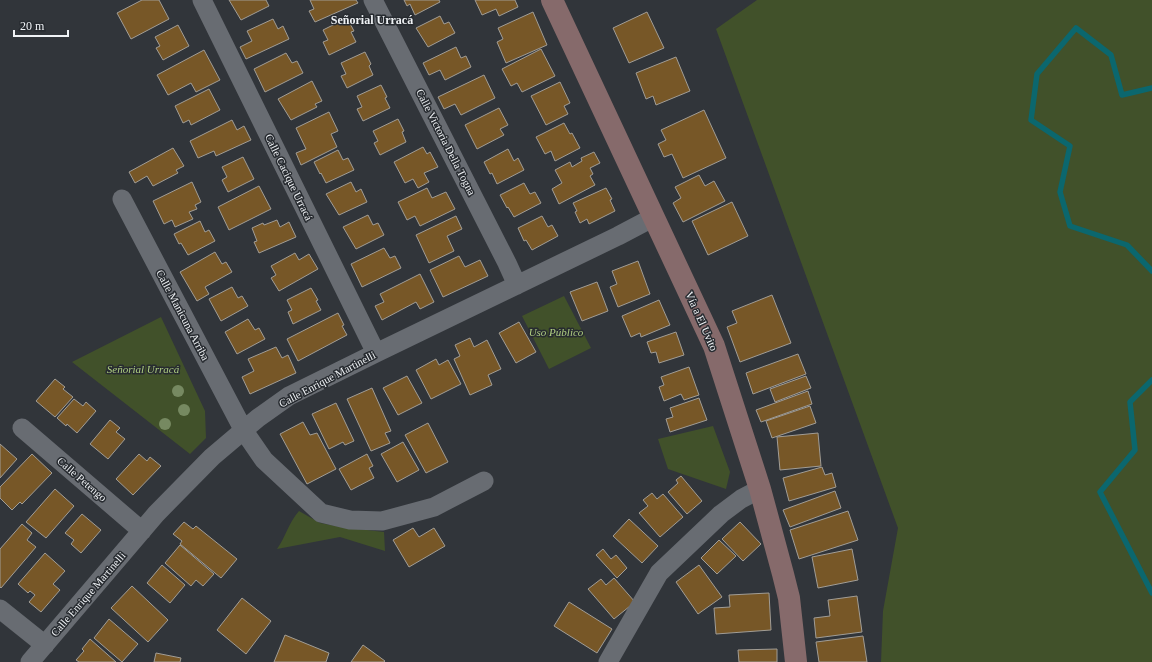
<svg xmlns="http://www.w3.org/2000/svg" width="1152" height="662" viewBox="0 0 1152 662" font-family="Georgia,serif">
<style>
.green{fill:#41512a}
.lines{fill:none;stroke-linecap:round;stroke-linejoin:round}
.stream{stroke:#0b676e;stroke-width:5.5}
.building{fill:#775727;stroke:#a19d96}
.street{stroke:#686c72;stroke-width:19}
.secondary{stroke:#866a6b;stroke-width:22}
.tree{fill:#768961}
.labels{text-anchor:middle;stroke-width:3;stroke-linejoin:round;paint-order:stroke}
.street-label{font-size:11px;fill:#f0f3f6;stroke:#272b30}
.park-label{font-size:11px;font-style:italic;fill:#afce81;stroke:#272b30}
.neighbourhood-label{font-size:12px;font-weight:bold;fill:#f0f3f6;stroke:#272b30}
</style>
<rect width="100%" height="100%" fill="#31353a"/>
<path class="green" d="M757,0H1152V662H881L883,611L898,528L716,29Z
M564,296L591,348L549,369L522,316Z
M161,317L205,411L206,438L190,454L72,362Z
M713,426L730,472L726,489L668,469L658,439Z
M299,511L320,523L341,527L384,532L385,551L340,537L277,549C286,536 288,524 299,511Z"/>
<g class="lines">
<path class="stream" d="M1152,88L1122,95L1111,55L1076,28L1037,74L1031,120L1070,146L1060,192L1070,226L1127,245L1152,271
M1152,380L1130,402L1135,450L1100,492L1152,593"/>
</g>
<path class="building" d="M142,0H159L169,19L131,39L117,13Z
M229,0H266L269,6L241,20Z
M310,0H356L358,3L315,22L309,11L314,9Z
M404,0H439L440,2L415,15L410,4L407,6Z
M475,0H515L518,7L499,16L496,9L482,15Z
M533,12L547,45L506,63L497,42L503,39L498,28Z
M647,12L664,48L629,63L613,28Z
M440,16L444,24L449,22L455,33L428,47L416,28Z
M347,18L354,31L351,32L356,42L329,55L323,42L328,40L323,30Z
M273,19L278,29L283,26L289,39L246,59L240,47L252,41L247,31Z
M178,25L189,46L163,60L156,48L160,46L155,37Z
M456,47L461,58L466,56L471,67L445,80L440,70L429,75L423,63Z
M541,49L555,76L522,92L517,83L511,86L502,69Z
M204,50L220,80L196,92L191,83L168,95L157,75Z
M365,52L371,64L369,66L373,75L347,88L341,76L346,74L341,63Z
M286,53L292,63L297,61L303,73L265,92L254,69Z
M676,57L690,91L656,105L653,96L646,99L636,73Z
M484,75L495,98L461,115L455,104L444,109L438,97Z
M312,81L322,101L315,104L317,107L291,120L278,99Z
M560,82L570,103L564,106L568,114L546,125L531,96Z
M381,85L387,97L385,98L390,108L363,121L357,109L362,107L357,96Z
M209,89L220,110L191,125L189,120L183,123L175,106Z
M499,108L508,125L500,129L504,135L477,149L465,125Z
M704,110L726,158L683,178L672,154L664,157L658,144L666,140L661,130Z
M329,112L338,131L331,134L337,147L301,165L296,153L306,149L296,128Z
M398,119L404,131L402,132L406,142L380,155L374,143L378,141L373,131Z
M232,120L237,130L244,126L251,140L216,156L214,151L198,158L190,141Z
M564,123L570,134L572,133L580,148L555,161L551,151L545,154L536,137Z
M423,147L427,154L430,152L438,167L424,173L429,182L418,188L413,179L405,183L394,162Z
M173,148L184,166L176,170L178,173L153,186L147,176L135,183L129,172Z
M508,149L514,161L518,158L524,170L497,184L492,173L490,174L484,162Z
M338,150L343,160L348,158L354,170L326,183L321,173L320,174L314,162Z
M594,152L600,163L590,168L593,174L590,176L595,185L559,204L552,189L562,183L555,170L570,162L572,167L582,161L581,158Z
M243,157L254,179L228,192L222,180L227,177L222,167Z
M699,175L705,186L714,181L725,201L683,222L673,203L681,198L675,187Z
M192,182L201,202L195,205L197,209L189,212L193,219L175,227L172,220L164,224L153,201Z
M351,182L356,192L361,189L367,202L339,215L326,194Z
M524,183L530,194L535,192L541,203L514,217L508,207L507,208L500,195Z
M259,186L271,209L229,230L218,207Z
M427,188L432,198L446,192L455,209L420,226L415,216L407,220L398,202Z
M606,188L612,199L610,200L615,211L589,224L587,219L580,223L575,212L577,211L573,203Z
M732,202L748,236L708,255L692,221Z
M368,215L373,225L378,223L384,235L356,249L343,227Z
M456,216L462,229L447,236L454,251L429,263L416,235Z
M542,216L548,227L552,225L558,236L532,250L526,240L524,241L518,228Z
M277,220L280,227L289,222L296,237L259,253L254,242L257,241L252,228L263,223L264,225Z
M200,221L205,232L209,230L215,241L188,255L181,243L179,244L174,234Z
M384,248L390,258L395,256L401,268L362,287L351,264Z
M215,252L222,264L226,262L232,272L205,287L209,294L197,301L180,272Z
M295,253L299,260L309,254L318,269L279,291L271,278L276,275L271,266Z
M459,256L465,267L480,260L488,276L443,297L430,270Z
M638,261L650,294L618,307L610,287L617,284L612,271Z
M420,274L434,302L420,309L416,302L382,320L375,306L384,302L380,294Z
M597,282L608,311L582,321L570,292Z
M232,287L238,298L242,296L248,306L221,321L209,299Z
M311,288L318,300L316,301L321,310L293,324L288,312L292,310L287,300Z
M772,295L791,343L740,362L727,327L737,323L732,311Z
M659,300L670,325L641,337L640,333L631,337L622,316Z
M338,313L344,325L342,326L347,335L298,361L287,339Z
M248,319L255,330L259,328L265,339L237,354L225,332Z
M519,322L536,352L516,363L499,333Z
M676,332L684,355L659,363L656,352L651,353L647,342Z
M470,338L474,347L487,340L501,369L488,375L492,385L470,395L454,359L460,356L455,345Z
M276,347L282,358L288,355L296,373L250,394L242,377L254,371L248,359Z
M798,354L806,374L753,394L746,373Z
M436,359L439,365L448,360L461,384L431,399L416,370Z
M689,367L699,395L684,400L681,394L664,401L659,387L664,385L661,377Z
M407,376L422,403L398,415L383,388Z
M806,376L811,388L775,402L770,389Z
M55,379L65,387L63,389L73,397L55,417L36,401Z
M372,388L391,431L385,433L390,443L371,451L347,399Z
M808,391L812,404L761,422L756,410Z
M699,398L707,420L670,432L666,419L673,417L670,408Z
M74,399L83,406L86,402L96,411L77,433L67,424L66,426L57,418Z
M336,403L354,441L345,445L343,442L329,449L312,414Z
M810,406L816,423L772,438L766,421Z
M110,420L120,428L116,432L125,439L108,459L90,444Z
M303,422L310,435L317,433L336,469L307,484L280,434Z
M428,423L448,462L426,473L405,435Z
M818,433L821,466L780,470L777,437Z
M403,442L419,470L397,482L381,454Z
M0,444L17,459L0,478Z
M32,454L52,473L22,504L20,502L12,510L0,498V487Z
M139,454L147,461L150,457L161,466L133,495L116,479Z
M367,454L373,466L369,468L374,478L351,490L339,469Z
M822,467L825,475L832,473L836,487L789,501L783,478Z
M681,476L702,501L687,514L668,492L678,483L676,480Z
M55,489L74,506L46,538L26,522Z
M835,491L841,508L790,527L783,510Z
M652,493L657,499L663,494L683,517L660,537L639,513L648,506L643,500Z
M848,511L858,540L799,559L790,530Z
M82,514L101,530L81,553L71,544L74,540L65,533Z
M629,519L658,546L642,563L613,536Z
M184,522L193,529L196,526L237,559L221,578L180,544L182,541L173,534Z
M740,522L761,544L743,561L722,539Z
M22,524L32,533L27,540L36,547L1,588L0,587V549Z
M413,528L419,537L434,528L445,546L409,567L393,540Z
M719,540L736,556L717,574L701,558Z
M180,545L214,574L203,586L196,580L191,586L165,563Z
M603,549L611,559L616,555L627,568L617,578L596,555Z
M852,549L858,580L818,588L812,557Z
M45,553L65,571L53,584L60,590L41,612L29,602L35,595L30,591L28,593L18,584Z
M162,565L185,585L170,603L147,583Z
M699,565L722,597L698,614L676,582Z
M614,578L635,602L614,619L588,589L601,579L606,585Z
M132,586L168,620L148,642L111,608Z
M769,593L771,630L716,634L714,608L730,607L729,595Z
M857,596L862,632L816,638L814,618L830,616L828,600Z
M242,598L271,621L246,654L217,630Z
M569,602L612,629L597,653L554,626Z
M109,619L138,644L122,662L94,638Z
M285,635L329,653L326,662H274Z
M863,636L867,662H819L816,642Z
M90,639L116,662H79L76,660L84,651L82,649Z
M363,645L385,661L384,662H351Z
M777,649V662H739L738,650Z
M156,653L181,658L180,662H154Z"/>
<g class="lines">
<path class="street" d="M202,0L376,353
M373,0L507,263L517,285
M122,199L244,431L264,460L321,513L350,520L382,521L434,507L484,481
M22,428L142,531
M0,609L45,645
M30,662L156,514L212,457L258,418L289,396L376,353L618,236L654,217
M608,662L659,573L721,514L741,499L760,489"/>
<path class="secondary" d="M552,0L714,346L760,489L783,574L789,598L796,662"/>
</g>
<g class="tree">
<circle cx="178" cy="391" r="6"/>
<circle cx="184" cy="410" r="6"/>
<circle cx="165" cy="424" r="6"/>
</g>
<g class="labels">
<g class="street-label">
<text transform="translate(446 142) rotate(63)" y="4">Calle Victoria Della Togna</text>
<text transform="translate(289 177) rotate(64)" y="4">Calle Cacique Urracá</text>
<text transform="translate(183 315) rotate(62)" y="4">Calle Manicuna Arriba</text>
<text transform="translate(702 321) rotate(66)" y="4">Vía a El Uvito</text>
<text transform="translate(327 379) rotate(-28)" y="4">Calle Enrique Martinelli</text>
<text transform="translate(82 479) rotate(41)" y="4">Calle Petengo</text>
<text transform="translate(88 594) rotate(-49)" y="4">Calle Enrique Martinelli</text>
</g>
<g class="park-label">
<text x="556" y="336">Uso Público</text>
<text x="143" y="373">Señorial Urracá</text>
</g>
<g class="neighbourhood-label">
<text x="372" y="24">Señorial Urracá</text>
</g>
</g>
<path d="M14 30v6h54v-6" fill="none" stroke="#f0f3f6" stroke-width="2"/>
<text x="20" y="30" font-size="12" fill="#f0f3f6" stroke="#272b30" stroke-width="3" paint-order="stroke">20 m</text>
</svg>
